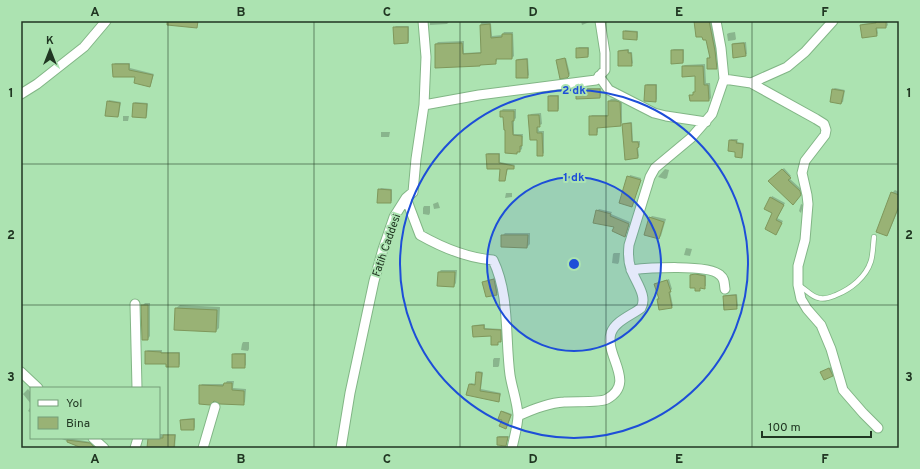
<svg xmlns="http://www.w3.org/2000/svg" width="920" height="469" viewBox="0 0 920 469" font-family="Overpass,sans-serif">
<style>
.shadow{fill:#0003}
.building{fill:#99b275;stroke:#7f975b}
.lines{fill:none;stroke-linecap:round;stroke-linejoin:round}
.service-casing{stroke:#82b686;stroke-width:6}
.minor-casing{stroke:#82b686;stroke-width:11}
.service{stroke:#fff;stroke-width:4.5}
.minor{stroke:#fff;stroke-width:9}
.grid{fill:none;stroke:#203622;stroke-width:1;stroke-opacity:0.55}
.ring{fill:none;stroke:#1d4ed8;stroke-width:2}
.labels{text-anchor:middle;stroke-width:4;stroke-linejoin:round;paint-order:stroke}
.street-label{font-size:11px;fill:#203622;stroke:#ace3b1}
.centre{fill:#1d4ed8;stroke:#ace3b1;stroke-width:2}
.ring-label{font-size:12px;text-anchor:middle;font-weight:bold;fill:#1d4ed8;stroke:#ace3b1;stroke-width:4;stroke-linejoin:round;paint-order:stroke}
.neatline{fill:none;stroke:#203622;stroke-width:1.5}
.grid-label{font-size:13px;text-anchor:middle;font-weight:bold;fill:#203622}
</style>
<rect width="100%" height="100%" fill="#ace3b1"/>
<path class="shadow" d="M430,21H449V22L447,24L430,25Z
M481,21L491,23L492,36L502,35L504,32H513L514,56L512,58H497V61L495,63L482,64L480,65L436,67V44L438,42L464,41V53L482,52Z
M581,21H592L582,25Z
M696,21H711L717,48L718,66L717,68L708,59L710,56L707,39Z
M877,21H887L888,25L886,27H877L878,33L877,35L861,26L862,24L877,22Z
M396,26H409V41L408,42L394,28Z
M625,30L638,31V37L637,39L624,32Z
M735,32L736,39L735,40L728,41L727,34L729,33Z
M746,42L747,54L745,55L733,44L734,43Z
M579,47H589V54L588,56L577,49Z
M629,49V52H632L633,63L631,65L619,51L620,50Z
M674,49H684V61L683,62L672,50Z
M528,58L529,75L527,77L517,60L518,59Z
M566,58L570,74L567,77L557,61Z
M115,63H130V68L154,74L151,84L150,86L136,76L113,65Z
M705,64L706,83H710L711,98L709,100H691V96L696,91V75L683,66L685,65Z
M647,84H657V99L656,101L646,85Z
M585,88H601V96L600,97L577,98V93L584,91Z
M835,88L845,90L843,102L841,103L833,89Z
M570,90V91L561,93V91Z
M550,95H559V109L558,110L549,97Z
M611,99H619L622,100V123L620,125L598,126V132L596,134L590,117L592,115H609V101Z
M109,100L121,102L119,115L118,116L108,102Z
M135,102L148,103L147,116L146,117L134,103Z
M503,109H516V118L514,120V134H523L522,149L517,153L506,129L504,116L501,111Z
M541,113L542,124L538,126L539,131H544V153L542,155L529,116L531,114Z
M129,116L128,121H123V116Z
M632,122L633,141H640V145L638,147L639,156L638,157L623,124L624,123Z
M390,132L389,137H381V132Z
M731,139H738L737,142L744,143L743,155L742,157L736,151L730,140Z
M488,153H500V162L515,165L514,168H508L505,180L501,168L487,154Z
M784,168L791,176L789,178L801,189L802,193L793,203L770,181Z
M665,169L669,170L667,178L665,179L658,177Z
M630,175L641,178L631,206L620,202Z
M381,188L392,189V201L390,202L379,190Z
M895,190L899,192V208L889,232L887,235L892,193Z
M506,193H512V197L505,198Z
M772,196L785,203L777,218L783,221L776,234L771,198Z
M438,202L440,208L434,209L433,204Z
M801,204L803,205L801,213L799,211Z
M424,206H430V213L429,215L423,214V208Z
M599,209L612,212L611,214L630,222L626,234L625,236L597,211Z
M652,216L666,219L661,236L659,238L650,218Z
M505,233H530V244L527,247L502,236Z
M686,248L692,249L690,256L684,255Z
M614,253H620L619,262L618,264L612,263L613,254Z
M441,270H457L456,283L454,286L439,272Z
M697,273L706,275V286L701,287L699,290L691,276Z
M495,278L498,292L497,294L484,282Z
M669,279L672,289L670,291L673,306L671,307L658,300L659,298L655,284Z
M737,294L738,306L736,308L724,296L726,295Z
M145,303H150V336L148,339L142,306Z
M180,305L220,307L219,328L216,331L176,308Z
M485,324V328L502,329V340L499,341L497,344L492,335L473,326L475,325Z
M243,342H249V349L248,351L241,350L242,344Z
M148,350H162V352H180V364L179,366L167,364L146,351Z
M235,353H246V365L244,367L233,354Z
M494,358H500L499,366L498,367H493V360Z
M831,367L834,374L832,376L823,371Z
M478,371L483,372L481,389L501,393L499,401L467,394L470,384L471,383L476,384L477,373Z
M227,381H234L233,388L246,389L245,402L243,404L200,386L202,384H225Z
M28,389L31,393V404L23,394Z
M31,406V413L28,411Z
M503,411L512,414L507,427L503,420L502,412Z
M195,418V427L194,429L181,420L183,419Z
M159,434H176L175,448H152L149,438H159Z
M499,436H509L506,445L498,437Z
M59,438H74L73,439L91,442L94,445V448H80L81,446Z"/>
<path class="building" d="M167,21H198L197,28L167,25Z
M694,21H709L715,51L717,69H707V58H710L706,40H703L702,37H696Z
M876,21H886V28H876L877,36L862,38L860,25L876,23Z
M490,24L491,38L502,37V34H512V59H496V64L480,65V66L435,68V44L462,43L463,54L481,53L480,25Z
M393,27H408V43L394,44Z
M623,31L637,32V40L623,39Z
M744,43L746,56L733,58L732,44Z
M576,48H588V57L576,58Z
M628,50V53H631L632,66H618V51Z
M671,50H683V63L671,64Z
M565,58L569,76L567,78L560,79L556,60Z
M527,59L528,78H516V60Z
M112,64H129V70L153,75L150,87L134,83L135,77H113Z
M682,66H703L704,85H708L709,101H690L689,95H693V92H695V76L682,77Z
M645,85H656V102L644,101Z
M583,89H600V98L576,99V93L583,92Z
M832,89L844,91L841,104L830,102Z
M548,96H558V111H548Z
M107,101L120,103L118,117L105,116Z
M608,101H616L620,102L621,126L597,128V135H589V116H608Z
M133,103L147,104L146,118L132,117Z
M500,111H514V121H512L513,135L522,136V146H520V152H517V154L505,153V130H504L503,117H500Z
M528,115H539L540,127H537V133H542L543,156H537V140H530Z
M631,123L632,142H638L639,147L637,148L638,158L625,160L622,124Z
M729,140L737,141L736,143L743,144L742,158L735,157V152L728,151Z
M486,154H499V163L514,166V169H507L505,181H499L500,169H487Z
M782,169L791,178L788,180L800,191L801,195L793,205L768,181Z
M627,176L641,180L632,207L619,203Z
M378,189L391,190V203H377Z
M891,192L899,195V206L887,236L876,232Z
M770,197L784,205L776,220L782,223L776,235L765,229L772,213L764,209Z
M596,210L611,214L610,216L629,224L625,237L612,231L614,227L593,223Z
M649,217L664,222L659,239L644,235Z
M501,235H528L527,248L501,247Z
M438,272H455L454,287L437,286Z
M695,274L705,276V289L700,288V291H695V288H690V275Z
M494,279L497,295L486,297L482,282Z
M667,280L671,292H669L672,308L659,310L657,299H659L654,284Z
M736,295L737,309L724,310L723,296Z
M141,305H148V340H142Z
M175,308L217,310L216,332L174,330Z
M484,325V329L501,330V342H498V345H491V336L473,337L472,326Z
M145,351L161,352V353H179V367H166V364H145Z
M232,354H245V368H232Z
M829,368L833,376L824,380L820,372Z
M476,372L482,373L480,391L500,394L499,402L466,395L469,384L475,385Z
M224,383H232V390L244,391V405L220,404L214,401L210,405L199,404V385L223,386Z
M501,411L511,415L506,429L499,426L502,420L498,419Z
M194,419V430H181L180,420Z
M163,435H175L174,448H147L148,438H163Z
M497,437H508L506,446L497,445Z
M67,440L90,443L95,448H82L67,442Z"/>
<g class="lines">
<g class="service-casing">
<path id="service" d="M798,285C805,288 811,297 819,298C825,300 831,297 836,295C851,289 866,277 871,261C873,254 873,245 874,237"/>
</g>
<g class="minor-casing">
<path id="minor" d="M599,76L609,90L654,113L666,116L706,122
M724,79L751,83L816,119L824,124L826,130L825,135L805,161L802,173L807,195L808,204L805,240L798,266V285L801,299L807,309L821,325L831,349L843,390L863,413L878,428
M751,83L787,67L805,52L833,21
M21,94L37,84L84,47L106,21
M424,105L479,95L596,80L605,70V53L600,21
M406,198L420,235C443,248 467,258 493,260C510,295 505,338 510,375C512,388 517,401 518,415C518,425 514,438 512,448
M631,270C648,268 709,264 720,275C725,279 724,283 725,289
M135,304L137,388
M21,372L38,388
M518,416C533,409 548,403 564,402C574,401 600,403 607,399C637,382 604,356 611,333C615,321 632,315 641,308C648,296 635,281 631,269C628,261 628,254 629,245L650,177L655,168L691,138L712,114L724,79L721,48L716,21
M93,438L104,448
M135,448L138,438
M203,448L215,407
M341,448L350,393L374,281L383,249L394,217L406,198L413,192L416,159L424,105L426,57L423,21"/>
</g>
<use href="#service" class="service"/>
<use href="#minor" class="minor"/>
</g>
<path class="grid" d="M168,21V448M314,21V448M460,21V448M606,21V448M752,21V448M21,164H899M21,305H899"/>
<circle cx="574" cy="264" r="87" fill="#1d4ed8" fill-opacity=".12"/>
<g class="ring">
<circle cx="574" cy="264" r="87"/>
<circle cx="574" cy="264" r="174"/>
</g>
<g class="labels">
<g class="street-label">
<text transform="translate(386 245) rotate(-71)" y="4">Fatih Caddesi</text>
</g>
</g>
<circle cx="574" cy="264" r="6" class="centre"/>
<g class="ring-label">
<text x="574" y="94">2 dk</text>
<text x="574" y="181">1 dk</text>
</g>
<rect width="920" height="469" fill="none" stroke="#ace3b1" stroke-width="44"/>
<rect x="30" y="387" width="130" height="52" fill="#ace3b1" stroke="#749e78"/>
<rect x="38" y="400" width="20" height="6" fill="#ffffff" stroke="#749e78"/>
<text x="66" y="407" font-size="12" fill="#203622">Yol</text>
<rect x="38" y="417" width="20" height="12" fill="#99b275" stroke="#749e78"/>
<text x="66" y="427" font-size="12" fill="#203622">Bina</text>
<g transform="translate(50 50)" stroke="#ace3b1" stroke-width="3" paint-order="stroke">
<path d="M0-3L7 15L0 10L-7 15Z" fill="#203622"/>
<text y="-6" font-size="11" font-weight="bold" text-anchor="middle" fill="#203622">K</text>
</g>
<path d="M762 431v6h109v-6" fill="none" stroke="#203622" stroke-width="2"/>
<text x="768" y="431" font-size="12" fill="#203622" stroke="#ace3b1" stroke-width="3" paint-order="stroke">100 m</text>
<rect x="22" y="22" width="876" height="425" class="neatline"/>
<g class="grid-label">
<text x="95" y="16">A</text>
<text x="241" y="16">B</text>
<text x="387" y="16">C</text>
<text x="533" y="16">D</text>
<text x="679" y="16">E</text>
<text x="825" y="16">F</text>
<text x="11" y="97">1</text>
<text x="909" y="97">1</text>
<text x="11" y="239">2</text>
<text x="909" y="239">2</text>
<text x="11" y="381">3</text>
<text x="909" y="381">3</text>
<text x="95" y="463">A</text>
<text x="241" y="463">B</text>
<text x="387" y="463">C</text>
<text x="533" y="463">D</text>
<text x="679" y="463">E</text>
<text x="825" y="463">F</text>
</g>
</svg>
